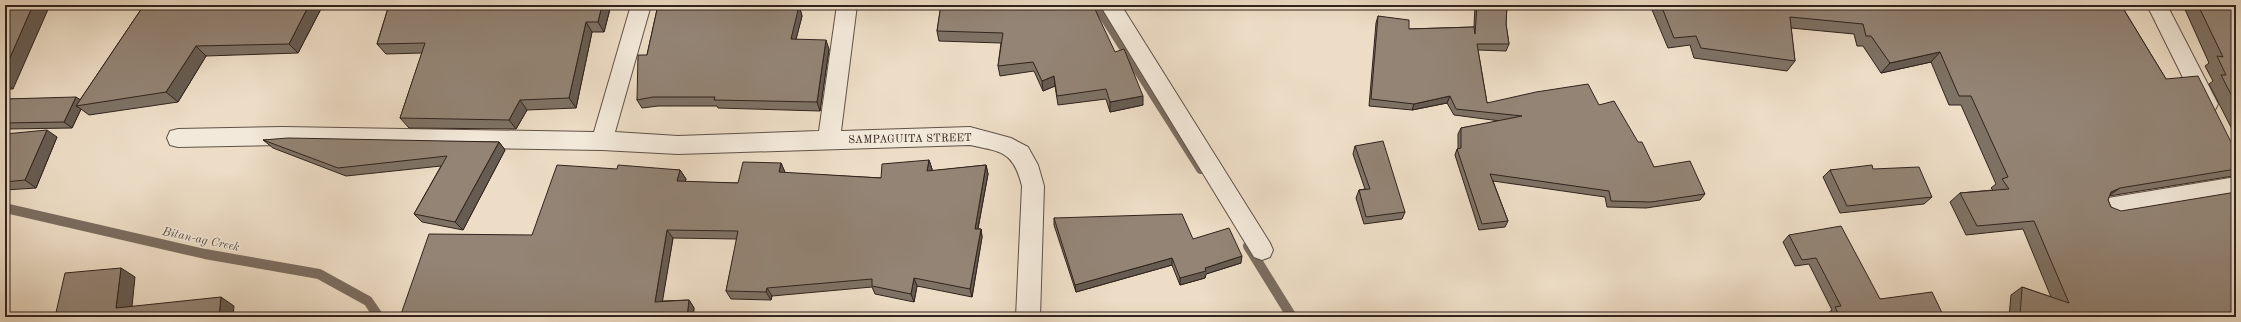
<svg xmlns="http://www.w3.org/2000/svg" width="2241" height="322" viewBox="0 0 2241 322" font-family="'Old Standard TT',serif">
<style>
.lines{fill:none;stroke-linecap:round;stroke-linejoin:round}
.stream{stroke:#7b6d60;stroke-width:10}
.minor-casing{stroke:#605247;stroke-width:2}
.minor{fill:#f3e9da;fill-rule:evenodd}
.wall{fill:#7e7265;stroke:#31231d}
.shaded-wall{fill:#675c52;stroke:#31231d}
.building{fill:#938475;stroke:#31231d}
.labels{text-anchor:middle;stroke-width:3;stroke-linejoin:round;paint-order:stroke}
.street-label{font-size:11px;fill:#31231d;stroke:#f3e9da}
.water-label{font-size:12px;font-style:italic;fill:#5c4e44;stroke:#f3e9da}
</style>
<rect width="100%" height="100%" fill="#edddc6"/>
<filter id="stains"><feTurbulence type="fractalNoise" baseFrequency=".005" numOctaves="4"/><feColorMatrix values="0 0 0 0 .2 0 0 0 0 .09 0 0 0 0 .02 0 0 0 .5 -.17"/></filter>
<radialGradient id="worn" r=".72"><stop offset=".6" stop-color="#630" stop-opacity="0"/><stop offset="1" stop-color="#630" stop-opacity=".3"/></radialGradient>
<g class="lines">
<path class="stream" d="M1097,5L1201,169
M5,208L205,254L319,274L368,301L379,317
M1248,246L1292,317"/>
<g class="minor-casing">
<path id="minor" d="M631,5H651L615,132L678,136L819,131L837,5H857L841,131L970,127L1011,138L1028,147L1038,165L1044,186L1040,317H1016L1022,186C1013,151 1002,152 970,145L678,154L602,150L283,145L178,147L170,145L167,138L170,131L178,129L283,127L594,132Z
M1100,5H1121L1270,243L1273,250L1270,257L1262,260L1254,257Z
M2147,5H2167L2218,104L2215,110L2207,113L2199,110Z
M2236,177V197L2108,218L2100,215L2097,208L2100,201L2108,198Z"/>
</g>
<use href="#minor" class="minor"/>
</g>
<path class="wall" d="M5,5L13,89H5Z
M144,5H323L298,53L206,56L178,102L89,115L81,109L72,128L5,129V99L80,100Z
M389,5H611L604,32H592L576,108L527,110L516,129L409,128L400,118L422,53L386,54L377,44Z
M658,5H801L800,9L802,16L796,39L829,49L820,111L718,108L717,106H658L642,108L637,100Z
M941,5L1115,52L1143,105L1110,112L1106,99L1058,105L1055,86L1043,91L1034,71L1000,76L998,66L1001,43L939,41L937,31Z
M1475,5H1507L1506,24L1509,44L1506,51L1478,50L1487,103L1599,105L1654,167L1705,194L1700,200L1646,208L1607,207L1605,197L1493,181L1508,221L1505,227L1479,230L1455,155L1457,149H1458V134L1461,128L1500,121L1454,115L1447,103L1412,110L1369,106L1376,23L1378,16L1409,29L1474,27Z
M1650,5H2121L2166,79L2236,152V174L2233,176L2109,196L2108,200L2111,207L2236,317H2009L2011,295L2022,287L2051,297L2023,229L1966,235L1950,202L1960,193L1993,190L1991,188L1996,184L1961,105H1949L1931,62L1881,73L1863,46H1857L1854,34L1791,28L1795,61L1787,71L1694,58L1690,45L1668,48Z
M2183,5H2236V137L2209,84L2213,81L2205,66L2209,63Z
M5,134L57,137L36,188L5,190Z
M263,140L499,142L505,150L463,230L422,222L414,214L441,166L346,176L273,148Z
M1355,146L1405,212L1402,219L1364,224L1356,198L1359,190L1365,189L1353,154Z
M929,160L932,169V171L986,165L988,174L978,229H981L982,237L972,297L917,286L914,302L875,294L872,287L772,296L771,300L731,299L726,291L737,239L673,238L662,301L689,300L694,308L693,317H400L532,235L617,169L680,170L686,179L685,182L738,183L781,163L785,173L881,178Z
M1873,169L1932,197L1924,204L1840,213L1823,177L1830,170Z
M1054,218L1193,239L1241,263L1206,274L1205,278L1180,285L1172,265L1076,292L1054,225Z
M1789,235L1880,299L1944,317H1830L1828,313L1832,310L1809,264L1795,266L1783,242Z"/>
<path class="shaded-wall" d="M33,5H50L13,89L5,82V69Z
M309,5H323L298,53L289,44Z
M602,5H611L604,32L598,22Z
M796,5H801L800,9L802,16L794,47L791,39Z
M586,22L592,32L576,108L569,98Z
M826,40L829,49L820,111L817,102Z
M196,46L206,56L178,102L166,92Z
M1940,52L1931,62L1881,73L1890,63Z
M1054,76L1055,86L1043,91L1042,81Z
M1143,96V105L1110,112V102Z
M1450,96L1447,103L1412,110L1414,104Z
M76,97L84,102L76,106L81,109L72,128L64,122Z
M520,100L527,110L516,129L509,120Z
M47,130L57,137L36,188L25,180Z
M499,142L505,150L463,230L455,222Z
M929,160L932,169L930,180L927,171Z
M781,163L785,172L783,182L779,172Z
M986,165L988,174L976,238L975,229Z
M680,170L686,179L682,190L677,181Z
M2120,188L2107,197L2111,192Z
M981,229L982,237L972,297L970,289Z
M667,230L673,238L661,310L655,302Z
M1242,256L1241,263L1206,274L1205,278L1180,285V278L1205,268Z
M1172,258V265L1076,292L1075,285Z
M121,268L135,277L131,316L116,308Z
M914,278L917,286L914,302L911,294Z
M767,288L772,296L771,300L766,292Z
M221,297L234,306L233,317H219Z
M689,300L694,308L693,317H687Z"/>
<path class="building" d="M5,5H33L5,69Z
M144,5H309L289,44L196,46L166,92L76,106Z
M389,5H602L598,22H586L569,98L520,100L509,120L400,118L425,43L377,44Z
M658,5H796L795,6H799L791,39L826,40L817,102L714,100L715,97H653L637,100L638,55H647Z
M941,5H1093L1115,52L1124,49L1143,96L1110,102L1106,89L1057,96L1054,76L1042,81L1033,62L998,66L1003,33L937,31Z
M1477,5H1507L1506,24L1509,44H1477L1487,103L1536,92L1588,84L1599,105L1614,101L1638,142H1642L1654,167L1690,161L1705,194L1651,202L1611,201L1609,191L1490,174L1508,221L1482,224L1457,149L1461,148V128L1522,116L1456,109L1450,96L1414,104L1371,99L1378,16L1409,20V29L1474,27L1475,34Z
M1661,5H2121L2166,79L2198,76L2236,152V169L2120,188L2111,192L2108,200L2111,207L2121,211L2236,192V317H2020L2022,287L2069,303L2034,221L1977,226L1960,193L2009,189L2002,179L2008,177L1971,96H1959L1940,52L1890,63L1871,36H1866L1863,24L1790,17L1795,61L1701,48L1696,36L1674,38Z
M2198,5H2236V104L2221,75H2226L2217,56L2223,57Z
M76,97L64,122L5,123V99Z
M47,130L25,180L5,182V134Z
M288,138L499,142L455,222L414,214L447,156L338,168L263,140Z
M1383,141L1405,212L1366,217L1359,190L1370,189L1355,146Z
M929,160L927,171L986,165L975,229H981L970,289L914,278L911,294L872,286V279L767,288L766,292L726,291L738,231L667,230L655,302L689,300L687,317H400L429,234L532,235L557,165L617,169L618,165L680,170L677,181L738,183L743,162L781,163L779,172L881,178L882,164Z
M1872,165L1873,169L1919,167L1932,197L1847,206L1830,170Z
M1182,214L1193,239L1229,228L1242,256L1205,268L1206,271L1180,278L1172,258L1075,285L1054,218Z
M1841,226L1880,299L1932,292L1944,317H1840L1835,307L1841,306L1816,258L1802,260L1789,235Z
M121,268L116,308L221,297L219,317H55L65,273Z"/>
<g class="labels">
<g class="street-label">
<text transform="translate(910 138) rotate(-1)" y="4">SAMPAGUITA STREET</text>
</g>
<g class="water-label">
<text transform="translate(201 239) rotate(12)" y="4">Bitan-ag Creek</text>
</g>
</g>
<rect width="2241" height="322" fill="none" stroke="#edddc6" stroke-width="20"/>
<rect x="6" y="6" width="2229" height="310" fill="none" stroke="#31231d" stroke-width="2"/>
<rect x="10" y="10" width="2221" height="302" fill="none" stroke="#31231d"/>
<rect width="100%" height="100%" filter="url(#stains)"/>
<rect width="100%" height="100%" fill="url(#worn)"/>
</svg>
